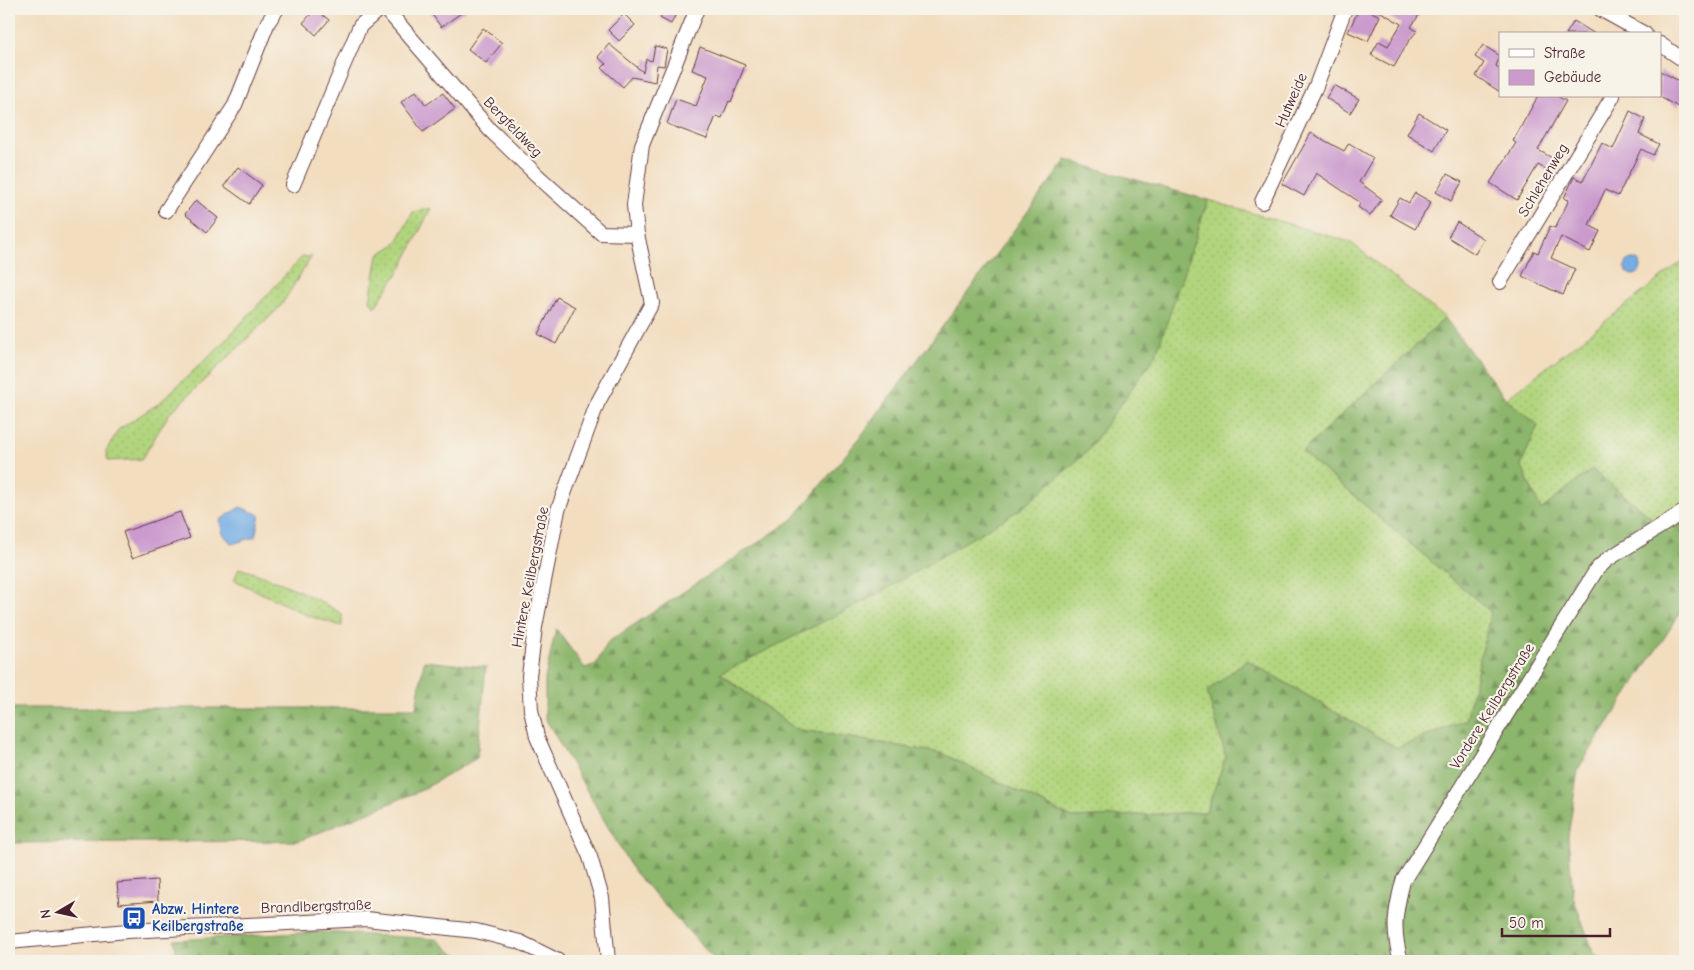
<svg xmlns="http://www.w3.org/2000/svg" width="1694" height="970" viewBox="0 0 1694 970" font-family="'Comic Neue',sans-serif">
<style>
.grass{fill:url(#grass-dots);stroke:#7e7a54}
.forest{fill:url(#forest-firs);stroke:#6b6a4c}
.water{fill:#74ade4;stroke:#5f6688}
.building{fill:#cb9bce}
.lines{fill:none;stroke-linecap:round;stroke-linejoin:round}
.minor-casing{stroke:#633c41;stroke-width:16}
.minor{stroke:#fff;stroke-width:14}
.labels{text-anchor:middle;stroke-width:4.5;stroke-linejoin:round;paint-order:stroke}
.street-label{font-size:15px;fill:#4a1f2b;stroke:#f7f3e8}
.transit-label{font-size:15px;font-weight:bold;fill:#164399;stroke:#f7f3e8;text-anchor:start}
</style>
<defs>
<pattern id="grass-dots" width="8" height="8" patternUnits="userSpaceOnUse" patternTransform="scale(1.25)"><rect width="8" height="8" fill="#b1d57d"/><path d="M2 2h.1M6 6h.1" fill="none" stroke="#9ab66c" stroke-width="1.8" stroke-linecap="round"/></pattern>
<pattern id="forest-firs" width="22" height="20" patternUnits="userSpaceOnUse" patternTransform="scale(1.25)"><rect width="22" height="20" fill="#8cb66c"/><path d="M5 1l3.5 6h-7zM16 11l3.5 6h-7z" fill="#749359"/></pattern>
</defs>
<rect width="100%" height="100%" fill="#f7f3e8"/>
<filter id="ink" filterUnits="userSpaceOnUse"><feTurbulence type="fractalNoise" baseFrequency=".02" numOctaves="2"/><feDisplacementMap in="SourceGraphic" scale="10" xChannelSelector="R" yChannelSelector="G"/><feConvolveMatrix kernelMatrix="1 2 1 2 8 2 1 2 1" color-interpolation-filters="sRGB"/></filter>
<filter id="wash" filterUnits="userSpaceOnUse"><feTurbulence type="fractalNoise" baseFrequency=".0096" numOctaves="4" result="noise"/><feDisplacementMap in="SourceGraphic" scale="20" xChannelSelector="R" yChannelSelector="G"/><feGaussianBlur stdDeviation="1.12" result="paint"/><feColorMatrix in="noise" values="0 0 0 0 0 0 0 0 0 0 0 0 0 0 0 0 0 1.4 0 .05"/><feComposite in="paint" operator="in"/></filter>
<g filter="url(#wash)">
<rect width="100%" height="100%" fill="#f2ddbf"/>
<path class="grass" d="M1208,200L1350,242L1445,318L1302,452L1491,612L1466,720L1397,748L1247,660L1207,691L1226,757L1206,812L1072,818L941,753L796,729L720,673L878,594L1136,383L1153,358Z
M431,208L402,267L375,307L370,301L378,255L396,244L413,212Z
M312,256L280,307L169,414L142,459L108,461L106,451L119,429L158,404L220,346L302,257Z
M1685,259V521L1670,533L1592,469L1541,510L1521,465L1538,425L1506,399Z
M239,568C275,579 310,594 342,614V626L309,616L234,580Z
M454,954L520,961H457Z"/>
<path class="forest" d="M1066,160L1208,200L1156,355L1086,453L1021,509L878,594L720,674L796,729L941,753L1072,818L1206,812L1226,757L1207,691L1247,660L1397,748L1466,720L1491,612L1302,452L1445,318L1506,399L1538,425L1521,465L1541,510L1592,469L1670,533L1685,521V606L1578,769L1568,837L1573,897L1594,954L1604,961H716L634,872L545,718V678L556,629L585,668L596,664L608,642L792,520L858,440Z
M424,661L486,667L477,758L422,790L299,841L9,843V708H416Z
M320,932L437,939L454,954L457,961H178L174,940Z"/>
<path class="water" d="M1625 267a8 8 0 1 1 16 0a8 8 0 1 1-16 0Z
M240,507L260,515L255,537L232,544L223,534L220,520Z"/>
<g id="blocks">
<path class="building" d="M315,9L329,20L316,35L303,23Z
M428,9H467L441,27Z
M665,9L677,12L671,24L660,18Z
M1359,9H1365L1380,16L1368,41L1348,32Z
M1376,9H1423L1411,27L1417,31L1408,42L1394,67L1371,55L1379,41L1388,46L1401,24Z
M624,14L635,25L619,41L608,30Z
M1574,21L1595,34H1566Z
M483,28L502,43L486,63L468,49Z
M609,44L643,72L646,59L652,61L655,46L667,49L664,66L657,65L655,82L632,77L623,87L602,68L606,64L598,57Z
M1483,45L1500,56L1496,66L1500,69V92L1476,76L1484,63L1475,57Z
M700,47L745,65L731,102L729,101L722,118L716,116L707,139L667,124L676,99L696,106L708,76L692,70Z
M1660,71L1685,84V104L1680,101L1678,107L1660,97Z
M1334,85L1359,99L1350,113L1326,98Z
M416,91L426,105L443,93L455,109L423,132L401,102Z
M1538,96H1557L1566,101L1538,150L1554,159L1547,170L1538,165L1517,200L1490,183L1516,143L1513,141Z
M1630,111L1645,119L1639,134L1659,144L1653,155L1641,149L1618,196L1605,190L1589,225L1600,231L1590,252L1561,237L1551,258L1575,269L1563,295L1522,276L1534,251L1538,253L1550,226L1555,228L1569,200L1564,198L1574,177L1583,181L1602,143L1613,149Z
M1419,113L1446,130L1434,151L1407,134Z
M1311,133L1344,151L1349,143L1373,158L1359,182L1382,199L1370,216L1358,207L1361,203L1316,173L1304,196L1282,184Z
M238,167L262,185L249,204L224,186Z
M1447,174L1462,182L1451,201L1436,192Z
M1415,193L1431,202L1415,229L1390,215L1400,198L1409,203Z
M196,200L218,218L207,232L185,214Z
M1457,222L1484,239L1475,254L1448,237Z
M557,297L575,307L556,344L538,334Z
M180,512L190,538L132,558L123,532Z
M157,880L158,901L119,904L117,883Z"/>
</g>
</g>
<g filter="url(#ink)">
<use href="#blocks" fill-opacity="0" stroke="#633c41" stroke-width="1"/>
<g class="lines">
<g class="minor-casing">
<path id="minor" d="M386,9L490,130L541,179L601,233L637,234
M1600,9L1645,34
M1660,44L1685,61
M293,185L360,26L379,9
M1262,202L1316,86L1345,9
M166,211L235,105L268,22L277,9
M1500,282L1613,96
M9,942L127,931L366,919L476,931L520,942L558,961
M608,961L602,898L590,857L537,737L531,710L529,676L535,627L558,510L597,404L652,303L637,234L634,205L642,145L697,9
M1401,961C1392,930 1395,912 1403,881L1597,569L1608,559L1685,511"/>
</g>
<use href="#minor" class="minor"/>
</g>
</g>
<defs>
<g id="bus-square" transform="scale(1.25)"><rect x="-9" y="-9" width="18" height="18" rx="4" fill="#1a4fb4" stroke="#f7f3e8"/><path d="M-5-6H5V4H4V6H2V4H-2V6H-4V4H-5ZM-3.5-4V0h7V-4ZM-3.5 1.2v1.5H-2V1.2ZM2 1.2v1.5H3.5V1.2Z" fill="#fff"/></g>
</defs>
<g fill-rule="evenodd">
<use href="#bus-square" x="134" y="918"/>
</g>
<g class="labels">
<g class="street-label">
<text transform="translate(1291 100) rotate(-66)" y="5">Hutweide</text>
<text transform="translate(513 127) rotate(46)" y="5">Bergfeldweg</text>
<text transform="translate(1543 180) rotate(-59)" y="5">Schlehenweg</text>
<text transform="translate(530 577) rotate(-79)" y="5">Hintere Keilbergstraße</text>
<text transform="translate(1492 706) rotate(-58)" y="5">Vordere Keilbergstraße</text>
<text transform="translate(316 906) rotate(-2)" y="5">Brandlbergstraße</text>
</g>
<g class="transit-label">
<text x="152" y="914">Abzw. Hintere<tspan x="152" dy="17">Keilbergstraße</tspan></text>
</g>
</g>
<rect width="1694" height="970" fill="none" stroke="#f7f3e8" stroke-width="30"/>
<rect x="1499" y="32" width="162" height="65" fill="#f7f3e8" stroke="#b29e9c"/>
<rect x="1509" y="49" width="25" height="8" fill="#ffffff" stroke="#b29e9c"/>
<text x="1544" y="58" font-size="15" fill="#4a1f2b">Straße</text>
<rect x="1509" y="70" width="25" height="15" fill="#cb9bce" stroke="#b29e9c"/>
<text x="1544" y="82" font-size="15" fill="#4a1f2b">Gebäude</text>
<g transform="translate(58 912) rotate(261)" stroke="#f7f3e8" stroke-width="4" paint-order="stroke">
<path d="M0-4L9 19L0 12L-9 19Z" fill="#4a1f2b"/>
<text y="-8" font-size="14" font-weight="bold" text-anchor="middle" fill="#4a1f2b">N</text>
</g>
<path d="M1502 928v8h108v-8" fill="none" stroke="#4a1f2b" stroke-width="2.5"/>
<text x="1509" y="928" font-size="15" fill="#4a1f2b" stroke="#f7f3e8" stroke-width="4" paint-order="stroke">50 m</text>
</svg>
